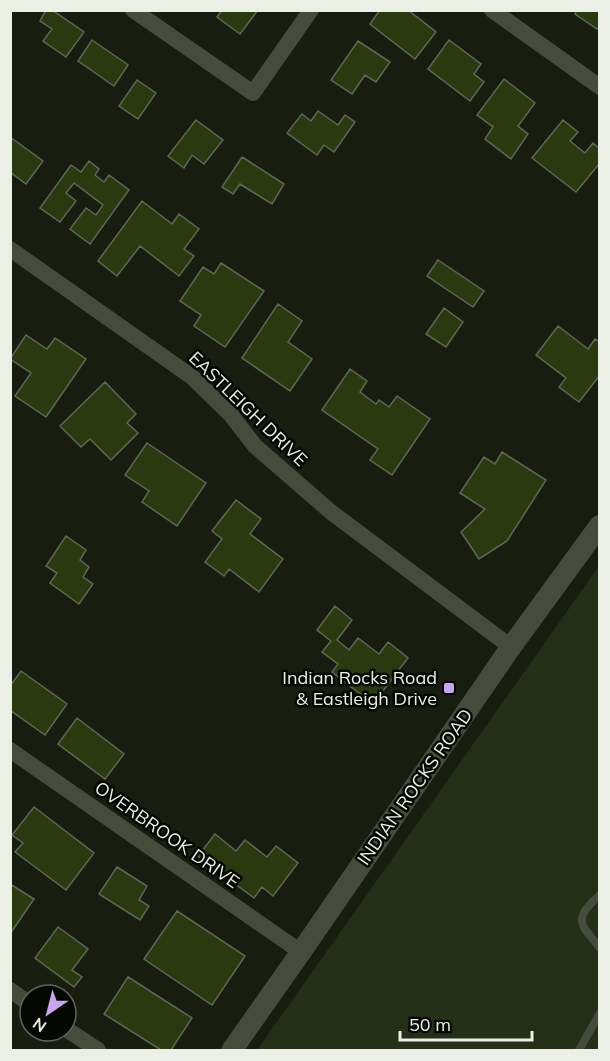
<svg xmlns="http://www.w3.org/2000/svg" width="610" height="1061" viewBox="0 0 610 1061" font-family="Mulish,sans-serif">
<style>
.green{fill:#252e16}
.building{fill:#2b3910;stroke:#606757;stroke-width:1.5}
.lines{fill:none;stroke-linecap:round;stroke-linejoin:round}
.service{stroke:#464c3c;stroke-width:8}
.minor{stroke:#464c3c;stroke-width:16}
.tertiary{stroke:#464c3c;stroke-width:21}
.poi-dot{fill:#c8a6ef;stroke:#050703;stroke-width:2}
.labels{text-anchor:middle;stroke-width:5;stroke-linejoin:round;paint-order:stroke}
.street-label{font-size:18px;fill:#ebefe6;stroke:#050703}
.poi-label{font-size:18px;fill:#ebefe6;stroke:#050703;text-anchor:end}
</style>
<rect width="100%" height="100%" fill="#181d0f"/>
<path class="green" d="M599,566V1050H257Z"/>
<path class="building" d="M46,10H52L84,32L66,57L43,41L52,29L40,21Z
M222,10H258L240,34L217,17Z
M380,10H408L436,32L415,59L370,24Z
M577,10H600V26L597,29L575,14Z
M92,40L128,65L114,86L78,61Z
M449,40L481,64L474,74L484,82L470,101L428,69Z
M358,41L390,62L376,82L365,75L352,94L331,80Z
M504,79L535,103L518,126L528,134L511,159L485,139L493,127L477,115Z
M137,80L156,93L138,119L119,106Z
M318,111L338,125L345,115L355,122L334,152L324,145L317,155L287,133L302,114L311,121Z
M196,120L223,140L204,164L192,155L184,168L168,156Z
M563,120L578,132L570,141L585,153L593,143L600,149V163L576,192L532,158Z
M10,137L43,161L26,184L10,172Z
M242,157L284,184L272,204L240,184L233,194L222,187Z
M89,161L99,169L95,175L104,182L109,175L129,190L90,244L70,229L86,208L96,215L103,205L74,183L66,193L76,201L60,222L40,208L71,165L81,172Z
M142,201L172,224L179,214L199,229L184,249L194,256L179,276L140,246L117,276L98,261Z
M438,260L484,291L473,307L427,276Z
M221,263L264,291L225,347L194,326L201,315L180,301L203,267L214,274Z
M278,304L302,321L288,342L312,359L290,391L242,358Z
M444,308L463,322L446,347L426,334Z
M558,326L588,349L595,339L600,342V375L579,402L559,387L566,378L536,355Z
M26,335L47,349L55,338L86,359L46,417L15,396L31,373L10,359Z
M350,369L367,381L360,392L376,404L379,400L389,407L397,396L430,419L392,475L370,460L378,449L322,410Z
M105,382L136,414L127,423L138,433L111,460L90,439L81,447L60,426Z
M147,443L206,483L177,526L142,502L149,491L125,475Z
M502,452L546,480L507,541L479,559L461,532L485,509L460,493L484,457L495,464Z
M236,500L261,519L250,534L283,559L259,592L229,569L224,576L205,562L222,539L212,531Z
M66,536L86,550L80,560L89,567L83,577L93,584L79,604L50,583L57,573L46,566Z
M335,606L352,620L337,640L349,650L358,638L379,654L388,642L408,658L373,704L332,672L338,664L322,652L331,641L317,630Z
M21,671L67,704L45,735L10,710V686Z
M77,718L124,754L105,779L58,744Z
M34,807L94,853L66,890L15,852L23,843L12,835Z
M215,834L236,851L245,840L267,857L276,846L298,863L273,896L262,887L254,898L198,856Z
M117,867L147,886L139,900L149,906L140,920L99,894Z
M10,884L34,899L10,934Z
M177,911L245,956L212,1005L144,959Z
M58,927L88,949L72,970L82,977L74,987L35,958Z
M128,977L192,1018L171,1050H161L104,1014Z"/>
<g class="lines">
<path class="service" d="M600,895C571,920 581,924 600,948
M579,1050L600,1013"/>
<path class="minor" d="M133,10L253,93L311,10
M492,10L600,87
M10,249L192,377L231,415L255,446L331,512L511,647
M10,750L301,952
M10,990L30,1004
M66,1029L98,1050"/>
<path class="tertiary" d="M232,1050L301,952L511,647L600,525"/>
</g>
<rect class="poi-dot" x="443" y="682" width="12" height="12" rx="3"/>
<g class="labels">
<g class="street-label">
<text transform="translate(248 409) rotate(44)" y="6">EASTLEIGH DRIVE</text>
<text transform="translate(415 787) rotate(-55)" y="6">INDIAN ROCKS ROAD</text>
<text transform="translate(167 835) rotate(35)" y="6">OVERBROOK DRIVE</text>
</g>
<g class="poi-label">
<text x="437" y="684">Indian Rocks Road<tspan x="437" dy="21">&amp; Eastleigh Drive</tspan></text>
</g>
</g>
<rect width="610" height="1061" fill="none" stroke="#ebefe6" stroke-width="24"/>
<g transform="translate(48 1013) rotate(215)"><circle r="28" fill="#050703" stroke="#61645e" stroke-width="1.5"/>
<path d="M0-4.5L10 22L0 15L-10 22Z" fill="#c8a6ef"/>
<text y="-9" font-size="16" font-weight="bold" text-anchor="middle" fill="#ebefe6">N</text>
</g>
<path d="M400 1031v9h132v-9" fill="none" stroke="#ebefe6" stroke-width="3"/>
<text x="409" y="1031" font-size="18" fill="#ebefe6" stroke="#050703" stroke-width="4.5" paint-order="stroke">50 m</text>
</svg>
